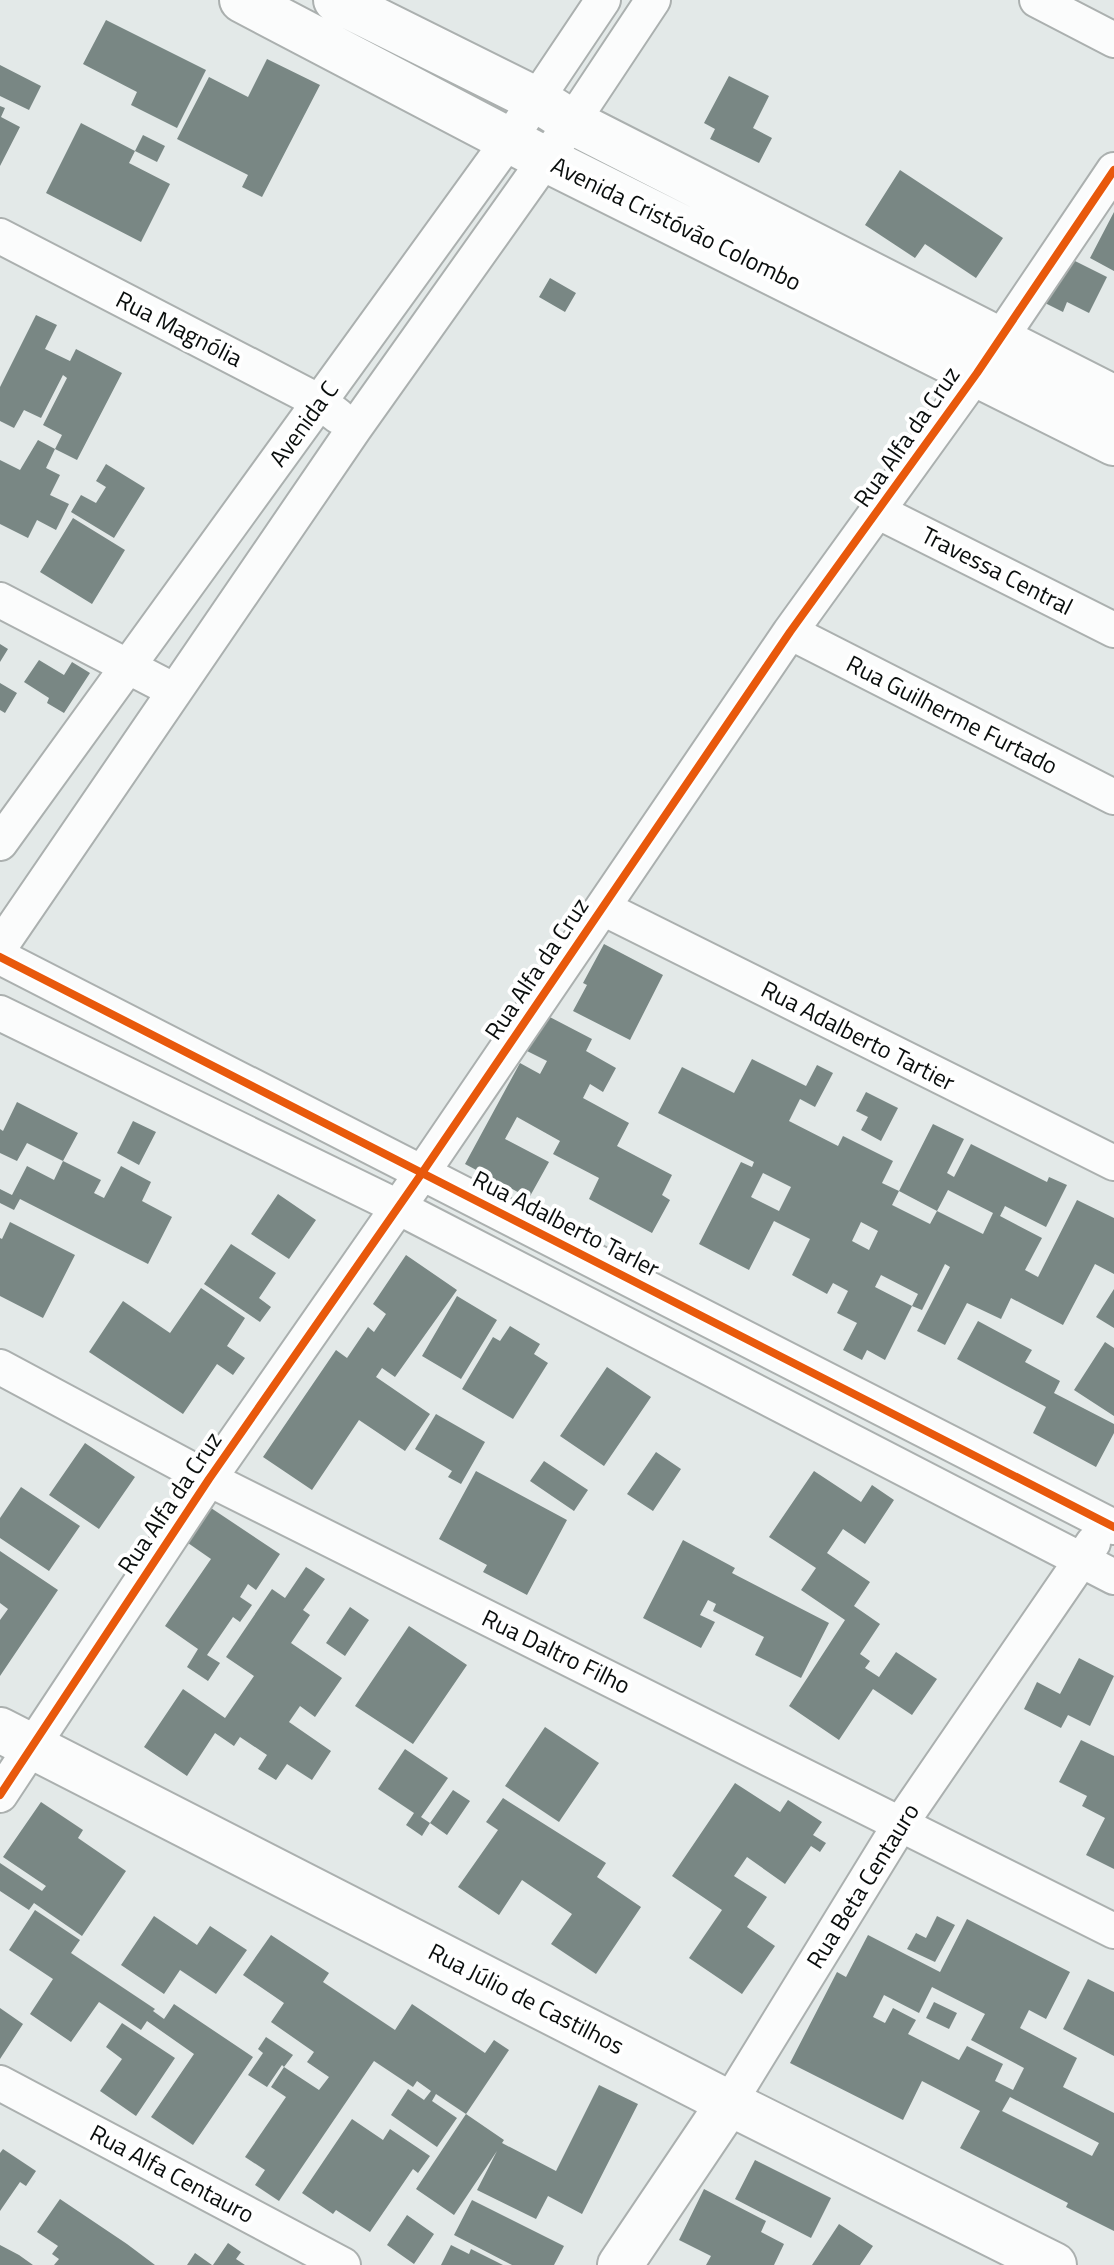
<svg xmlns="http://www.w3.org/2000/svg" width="1114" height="2265" viewBox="0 0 1114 2265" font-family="'Titillium Web',sans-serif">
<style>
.building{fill:#798784;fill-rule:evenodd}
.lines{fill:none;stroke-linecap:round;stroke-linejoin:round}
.minor-casing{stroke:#abb0af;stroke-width:38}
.tertiary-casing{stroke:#abb0af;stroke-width:48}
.minor{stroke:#fbfcfc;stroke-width:34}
.tertiary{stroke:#fbfcfc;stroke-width:44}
.cycleway-casing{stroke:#fff;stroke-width:13}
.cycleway{stroke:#e8590c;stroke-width:8}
.labels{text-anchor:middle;stroke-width:8;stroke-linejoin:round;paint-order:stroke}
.street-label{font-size:24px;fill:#0a0e0d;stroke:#fff}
</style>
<rect width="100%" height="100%" fill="#e3e9e8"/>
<path class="building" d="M106,20L206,70L177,128L131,105L137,92L83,64Z
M267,59L320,85L262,197L242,187L248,175L177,139L209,77L248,97Z
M0,65L41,86L29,110L0,96Z
M729,76L769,96L753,128L772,138L759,163L710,139L715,129L704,123Z
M0,106L5,108L1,117L20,127L0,166Z
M81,123L135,151L143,135L165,146L157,162L135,151L129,163L170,184L141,242L46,193Z
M900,170L1003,238L976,278L925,244L915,258L865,225Z
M1114,212V271L1090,258Z
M1065,256L1107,277L1089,313L1067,302L1063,312L1041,301Z
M550,278L576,293L565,312L539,297Z
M36,315L57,325L45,349L70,361L76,349L122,373L77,460L55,449L46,468L60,475L50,495L69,504L56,530L37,520L28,538L0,524V460L20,470L38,440L55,449L62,435L43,425L67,378L63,375L41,418L24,410L14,428L0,421V387Z
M106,464L145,488L114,538L71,512L81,495L96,503L106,487L96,481Z
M73,518L125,550L92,604L40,572Z
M0,644L8,649L0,662Z
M39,660L64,675L72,662L90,673L64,713L47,703L49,698L24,682Z
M0,683L17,693L5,713L0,710Z
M604,944L663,975L630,1040L573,1011L587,985L583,983Z
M544,1014L592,1039L586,1051L616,1068L603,1092L590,1084L583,1098L629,1123L617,1146L672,1175L662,1195L670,1200L652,1233L589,1199L599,1178L553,1154L560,1141L517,1117L505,1139L549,1162L529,1198L465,1164L520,1063L540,1074L547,1061L525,1050Z
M752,1059L806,1086L817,1065L833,1073L815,1107L800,1099L789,1121L838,1146L843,1136L893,1161L882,1183L899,1191L892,1205L930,1224L937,1211L983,1234L993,1213L948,1190L937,1211L899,1191L933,1124L964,1139L947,1173L954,1177L971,1144L1047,1182L1049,1177L1067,1185L1046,1227L1005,1206L1000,1216L1042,1238L1025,1270L1038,1277L1077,1200L1114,1218V1274L1095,1264L1063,1325L1011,1298L1001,1319L967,1303L945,1345L917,1331L950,1267L945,1264L922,1310L912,1306L885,1360L867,1350L862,1360L843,1350L857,1323L837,1313L848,1291L833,1283L827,1294L792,1275L810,1239L774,1221L749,1270L699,1244L741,1162L752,1167L754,1162L658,1113L682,1067L734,1093ZM763,1173L791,1187L779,1211L751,1197ZM861,1222L878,1231L869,1250L852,1241ZM881,1275L918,1294L912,1306L875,1287Z
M866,1092L898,1108L881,1141L861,1130L868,1117L856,1111Z
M17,1102L78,1133L63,1161L27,1143L17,1161L0,1153V1129L3,1131Z
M133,1121L156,1132L139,1165L117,1153Z
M63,1161L101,1180L94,1193L104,1198L121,1166L151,1182L142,1201L172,1217L148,1264L20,1199L14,1210L0,1203V1189L12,1195L27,1166L54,1180Z
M278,1194L316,1220L289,1259L251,1234Z
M10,1222L75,1255L43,1318L0,1296V1238L2,1239Z
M231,1244L276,1273L259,1298L271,1307L260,1322L204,1284Z
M406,1255L457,1290L395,1377L382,1368L376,1377L430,1414L405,1451L359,1420L312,1490L263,1457L336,1350L347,1358L368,1327L374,1332L386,1314L373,1304Z
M201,1288L245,1318L227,1346L245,1358L233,1375L217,1364L183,1414L89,1352L123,1301L170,1333Z
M1114,1289V1328L1096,1317Z
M457,1296L497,1320L461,1379L422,1356Z
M978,1321L1032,1350L1025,1362L1060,1381L1054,1393L1114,1424V1433L1096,1467L1033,1433L1046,1407L957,1359Z
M510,1326L540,1344L534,1354L548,1363L513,1419L462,1389L493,1337L500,1341Z
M1105,1342L1114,1348V1416L1074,1390Z
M607,1367L651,1397L604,1466L560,1436Z
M436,1414L485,1442L461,1484L448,1477L452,1471L415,1449Z
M85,1443L135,1477L99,1529L49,1495Z
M656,1452L681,1469L653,1511L627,1494Z
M544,1461L588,1490L574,1511L530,1481Z
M476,1471L567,1520L527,1595L483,1572L487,1565L439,1539Z
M814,1471L861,1502L872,1485L894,1500L865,1544L843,1529L827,1553L870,1582L854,1606L880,1624L860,1654L870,1661L865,1668L879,1677L896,1652L937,1679L912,1715L873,1689L839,1740L789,1706L845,1620L801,1590L816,1568L769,1537Z
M21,1487L80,1526L49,1571L0,1538V1518Z
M211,1508L280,1554L256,1590L248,1584L240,1597L252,1605L240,1622L233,1617L207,1655L220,1663L208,1681L187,1667L198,1649L165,1626L211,1559L188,1543Z
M683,1540L735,1568L732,1573L829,1623L801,1678L755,1655L764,1637L713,1611L716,1604L708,1600L700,1615L715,1622L701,1648L643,1618Z
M0,1551L58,1590L0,1676V1620L8,1609L0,1603Z
M306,1567L325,1579L303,1610L310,1615L291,1643L342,1678L315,1717L300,1706L289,1722L331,1751L312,1780L287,1764L276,1780L258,1769L267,1755L240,1737L234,1746L215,1733L187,1776L144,1747L183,1689L225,1718L254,1676L226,1657L272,1589L285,1598Z
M350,1607L369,1620L345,1656L326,1643Z
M409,1626L467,1665L413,1744L355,1706Z
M1079,1658L1114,1676L1090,1726L1068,1715L1061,1728L1024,1709L1037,1682L1060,1694Z
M545,1727L599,1763L559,1822L505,1786Z
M1081,1740L1114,1756V1869L1086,1855L1105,1818L1082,1806L1087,1796L1059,1782Z
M405,1749L448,1778L421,1817L430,1823L422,1836L406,1825L414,1813L378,1789Z
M735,1783L780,1812L788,1800L822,1822L813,1835L826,1843L820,1852L811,1846L785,1884L747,1857L734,1876L767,1897L747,1927L775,1946L742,1994L689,1958L722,1910L672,1876Z
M453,1790L470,1801L447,1835L430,1823Z
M503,1798L606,1863L597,1877L641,1907L596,1974L551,1944L572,1914L522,1880L499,1915L458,1887L498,1830L486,1822Z
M41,1802L83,1830L78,1838L126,1871L82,1936L34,1903L29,1910L0,1891V1863L42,1891L46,1886L3,1857Z
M35,1910L80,1940L71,1953L155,2009L153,2011L164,2019L174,2004L253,2057L193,2145L151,2117L194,2054L147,2021L141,2030L99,2002L71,2042L30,2014L53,1979L9,1950Z
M154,1916L197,1945L210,1926L247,1950L216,1994L180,1970L164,1994L121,1965Z
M937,1916L955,1925L935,1962L907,1949L916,1933L926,1938Z
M967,1919L1070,1972L1046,2019L1029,2010L1020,2028L1077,2058L1063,2087L1114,2113V2231L1066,2207L1068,2203L960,2148L980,2111L922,2081L903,2120L790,2063L837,1972L846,1977L868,1935L940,1972ZM932,1987L985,2014L971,2040L1024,2068L1013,2090L995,2081L1003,2064L967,2046L959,2060L908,2034L916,2020L893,2008L885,2023L873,2017L884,1995L919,2013ZM1010,2097L1099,2143L1092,2156L1002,2111Z
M271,1935L329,1973L323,1982L395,2030L412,2004L485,2053L494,2040L509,2050L466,2114L436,2094L432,2101L457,2118L437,2147L391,2115L408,2089L424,2100L431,2091L417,2081L413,2087L374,2061L279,2201L255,2185L265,2170L245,2157L286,2097L271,2087L284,2067L319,2090L329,2077L307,2062L314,2052L271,2022L284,2003L243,1975Z
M1088,1979L1114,1992V2056L1063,2029Z
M934,2002L957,2013L949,2029L926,2018Z
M0,2008L23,2024L0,2059Z
M122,2023L175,2058L136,2116L100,2091L122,2059L106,2047Z
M266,2037L293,2055L284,2067L282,2065L267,2087L248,2075L263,2053L258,2049Z
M599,2085L638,2104L582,2214L548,2196L536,2219L477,2190L497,2151L454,2215L416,2189L466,2114L504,2140L502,2143L556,2171Z
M352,2119L383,2140L390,2129L430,2156L418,2173L413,2169L370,2232L336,2210L333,2214L302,2193Z
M3,2149L36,2171L26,2186L20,2182L0,2211V2153Z
M755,2160L831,2198L811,2238L735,2199Z
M704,2189L766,2221L761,2232L784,2244L774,2265H706L711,2256L679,2240Z
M60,2199L127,2244L155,2265H54L59,2259L52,2254L58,2246L37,2232Z
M472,2200L564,2246L554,2265H512L454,2235Z
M407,2215L434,2234L414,2264L387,2245Z
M839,2224L873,2246L860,2265H812Z
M228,2243L241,2252L236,2259L245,2265H213Z
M0,2245L19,2255L33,2265H0Z
M451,2245L469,2254L471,2249L503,2265H441Z
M195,2253L212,2265H187Z"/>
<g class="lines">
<g class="minor-casing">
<path id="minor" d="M1037,0L1114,40
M0,236L320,402L338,416
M879,512L1114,630
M0,600L175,691
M790,632L1114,797
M0,843L509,140L603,0
M603,908L1114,1163
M0,947L354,429L572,122L653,0
M0,957L1114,1527
M0,1013L398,1207L1114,1577
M0,1367L209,1479L1114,1931
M0,1795L209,1479L422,1173L790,632L977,373L1114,170
M0,2083L343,2265
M729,2103L901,1823L1093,1543"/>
</g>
<g class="tertiary-casing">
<path id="tertiary" d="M242,0L545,159L1114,443
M336,0L537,100L572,122L1114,398
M0,1730L729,2103L1054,2265
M620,2265L729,2103"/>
</g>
<use href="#minor" class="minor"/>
<use href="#tertiary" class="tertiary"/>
<g class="cycleway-casing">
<path id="cycleway" d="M0,957L1114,1527
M0,1795L209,1479L422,1173L790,632L977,373L1114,170"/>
</g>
<use href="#cycleway" class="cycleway"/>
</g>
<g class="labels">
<g class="street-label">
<text transform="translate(676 224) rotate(26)" y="8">Avenida Cristóvão Colombo</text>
<text transform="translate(179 329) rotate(27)" y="8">Rua Magnólia</text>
<text transform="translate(304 424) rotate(-54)" y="8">Avenida C</text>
<text transform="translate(907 437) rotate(-55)" y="8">Rua Alfa da Cruz</text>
<text transform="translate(997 571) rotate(27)" y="8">Travessa Central</text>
<text transform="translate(952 715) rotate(27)" y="8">Rua Guilherme Furtado</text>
<text transform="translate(537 969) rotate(-56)" y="8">Rua Alfa da Cruz</text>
<text transform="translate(858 1036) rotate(27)" y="8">Rua Adalberto Tartier</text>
<text transform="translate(566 1224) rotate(27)" y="8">Rua Adalberto Tarler</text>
<text transform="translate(170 1503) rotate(-56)" y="8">Rua Alfa da Cruz</text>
<text transform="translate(556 1652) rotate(26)" y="8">Rua Daltro Filho</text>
<text transform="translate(863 1886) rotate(-58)" y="8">Rua Beta Centauro</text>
<text transform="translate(526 1999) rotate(27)" y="8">Rua Júlio de Castilhos</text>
<text transform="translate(172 2174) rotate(28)" y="8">Rua Alfa Centauro</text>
</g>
</g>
</svg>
